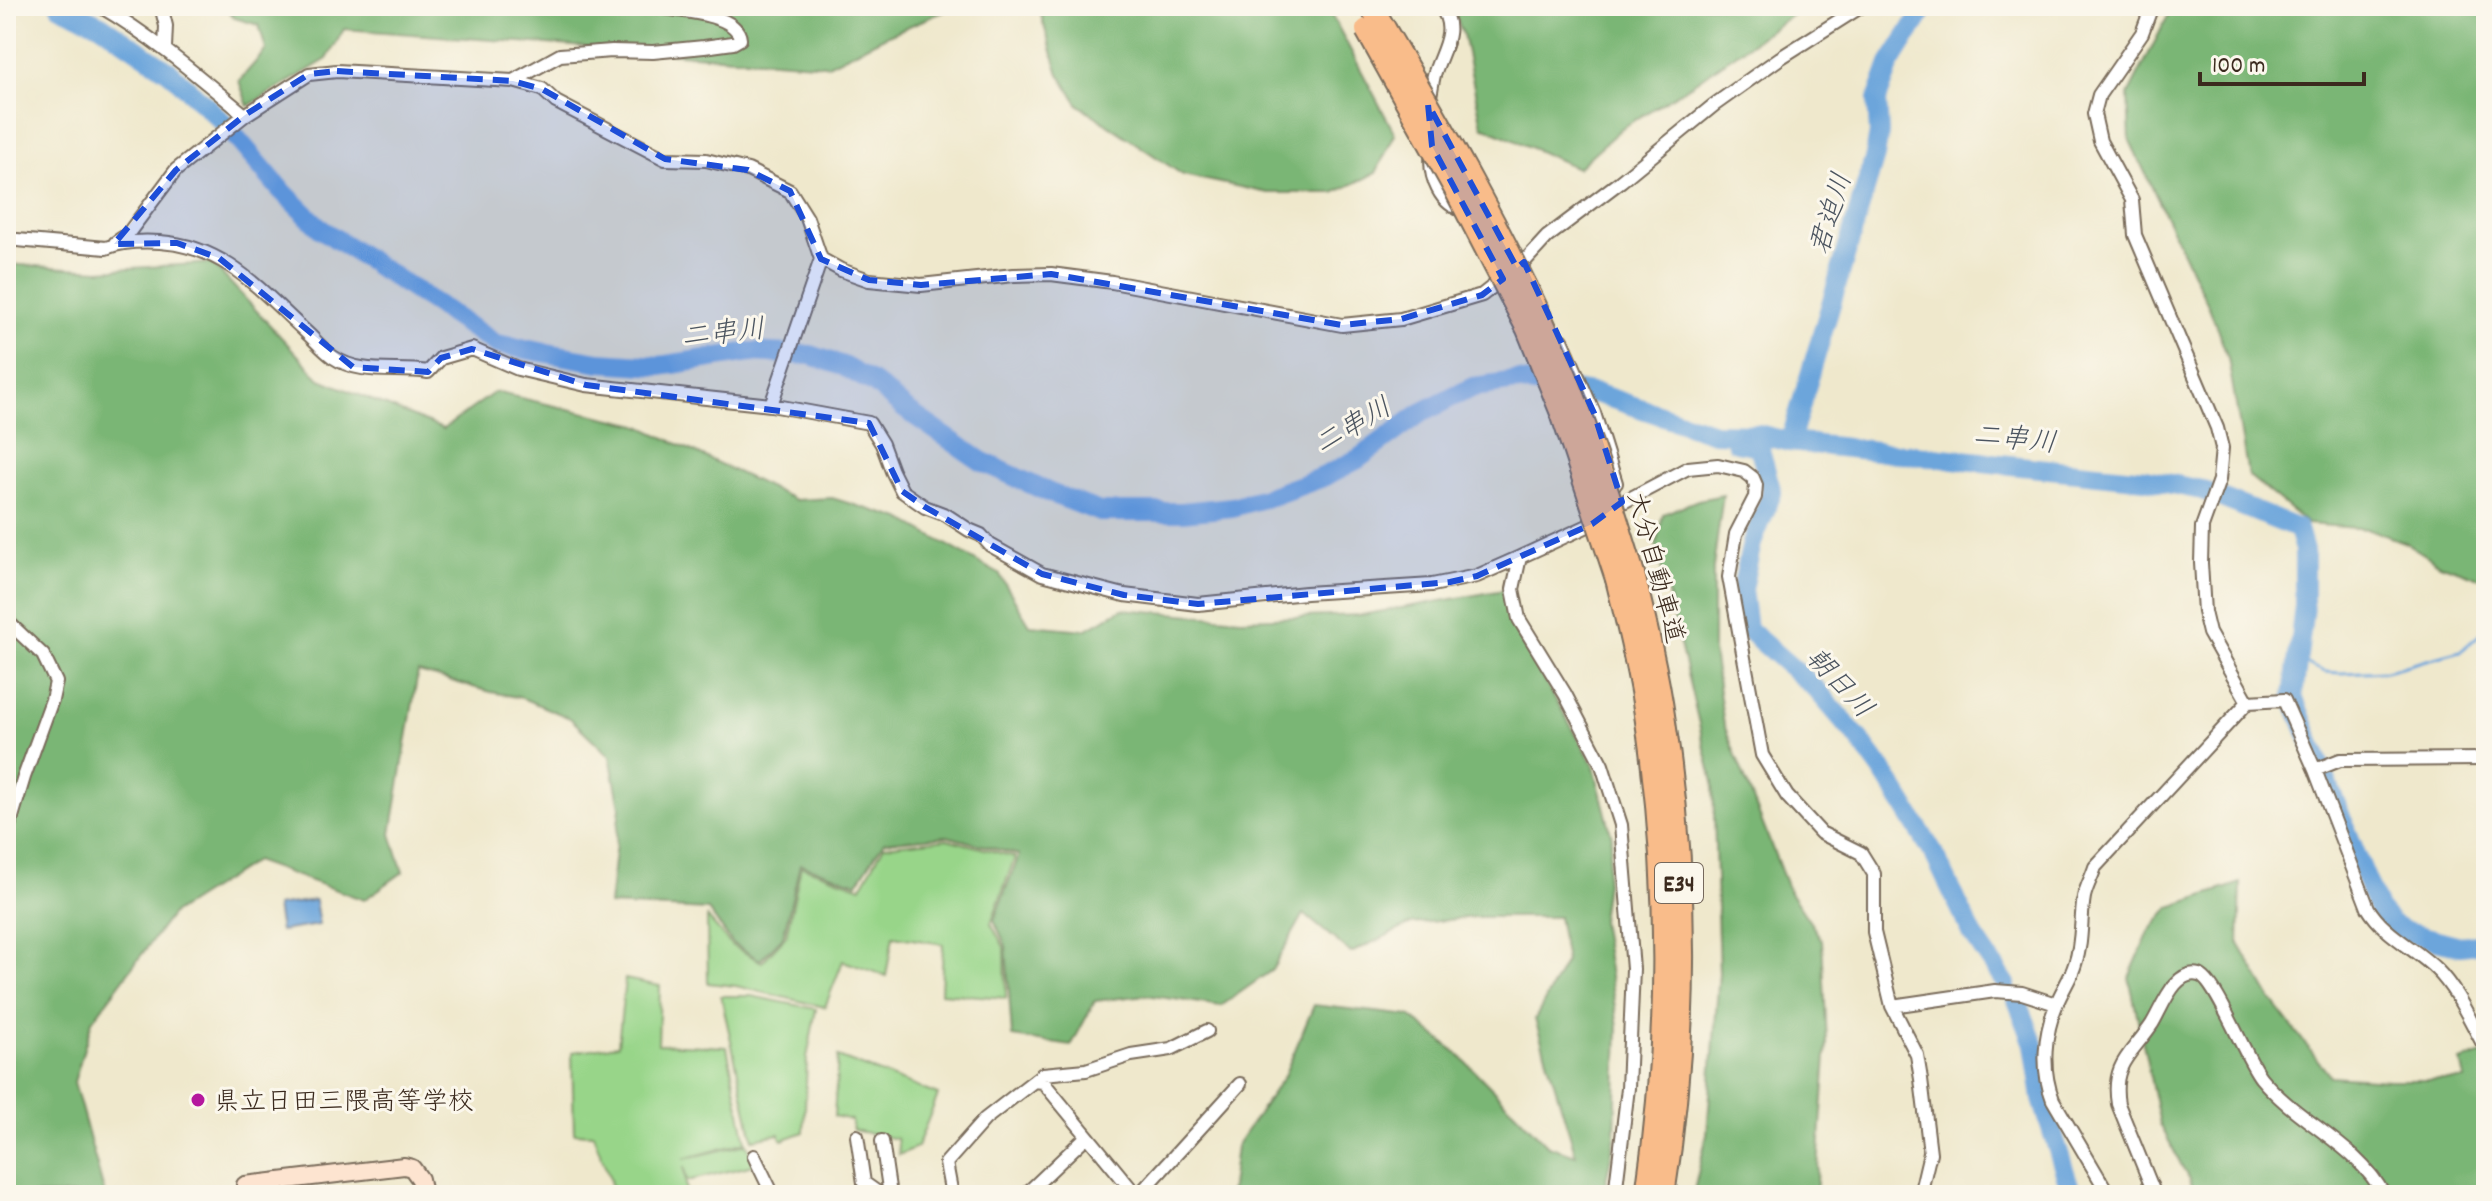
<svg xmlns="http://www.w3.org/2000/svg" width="2492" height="1201" viewBox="0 0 2492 1201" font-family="Dekko,'Klee One',sans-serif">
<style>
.green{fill:#98d589;stroke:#6a8054;stroke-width:2}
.forest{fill:#7ab675;stroke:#5a704a;stroke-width:2}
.water{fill:#6ca5db;stroke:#54687c;stroke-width:2}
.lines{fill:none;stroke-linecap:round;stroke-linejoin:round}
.stream{stroke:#6ca5db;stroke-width:3}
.river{stroke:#6ca5db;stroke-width:20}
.street-casing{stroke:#7a6c5b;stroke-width:16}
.secondary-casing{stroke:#7a6c5b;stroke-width:20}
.highway-casing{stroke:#7a6c5b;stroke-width:26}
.street{stroke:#fff;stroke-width:12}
.secondary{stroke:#fde4d0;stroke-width:16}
.highway{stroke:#f9bc8a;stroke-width:22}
.highway-bridge-casing{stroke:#7a6c5b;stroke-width:26;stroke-linecap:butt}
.highway-bridge{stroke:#f9bc8a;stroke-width:22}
.marked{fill:#1d4ed8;fill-opacity:0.2;stroke:#1d4ed8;stroke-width:6;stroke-dasharray:16 10;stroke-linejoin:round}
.poi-dot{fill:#b5179e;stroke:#fbf7ec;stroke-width:3}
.labels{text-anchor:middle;stroke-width:6;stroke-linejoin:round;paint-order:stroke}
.shield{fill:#fbf7ec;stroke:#75685c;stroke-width:2}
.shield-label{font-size:24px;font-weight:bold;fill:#3b2a1e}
.street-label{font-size:26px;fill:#3b2a1e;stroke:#fbf7ec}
.poi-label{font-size:26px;fill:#3b2a1e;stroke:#fbf7ec;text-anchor:start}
.water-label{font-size:28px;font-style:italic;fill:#4c5560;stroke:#fbf7ec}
</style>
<rect width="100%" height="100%" fill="#fbf7ec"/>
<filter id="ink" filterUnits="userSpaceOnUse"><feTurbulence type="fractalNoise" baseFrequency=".0125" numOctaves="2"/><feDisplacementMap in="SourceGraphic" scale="16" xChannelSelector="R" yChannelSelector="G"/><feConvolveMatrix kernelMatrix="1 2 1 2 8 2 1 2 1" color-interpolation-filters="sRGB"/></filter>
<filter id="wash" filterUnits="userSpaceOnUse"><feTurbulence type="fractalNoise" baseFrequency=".006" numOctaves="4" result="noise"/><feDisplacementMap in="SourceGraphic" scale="32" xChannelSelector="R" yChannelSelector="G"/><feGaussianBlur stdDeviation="1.8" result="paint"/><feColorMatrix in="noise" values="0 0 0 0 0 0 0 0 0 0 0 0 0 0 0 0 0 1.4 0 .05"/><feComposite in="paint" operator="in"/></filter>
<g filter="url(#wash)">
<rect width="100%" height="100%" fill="#efe8cc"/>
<path class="green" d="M947,839L1015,857L991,923L1005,949L1006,998L941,993L943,944L893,936L886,976L843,961L825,1007L736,986L708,983L707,917L732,946L762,962L786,936L801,866L861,887L884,846Z
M625,979L660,986L658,1044L727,1047L746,1142L683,1159L747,1144L754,1165L687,1181L684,1167L687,1195H612L610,1179L593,1134L574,1133L572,1052L618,1045Z
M721,996H751L816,1009L807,1058L804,1132L782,1140L779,1134L753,1139Z
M838,1057L938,1095L917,1147L899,1155L897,1139L853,1130L851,1120L834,1116Z"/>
<path class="forest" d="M226,6H956L888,35L828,65L344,29L327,59L248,106L239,81L266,50L259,25L234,18Z
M1038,6H1327L1395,134L1376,173L1334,193H1268L1183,175L1079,105L1059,74Z
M1451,6H1805L1685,89L1622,128L1577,168L1482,126L1463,34Z
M2173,6H2486V580L2440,564L2406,543L2369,529L2308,524L2248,475L2228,358L2209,307L2130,141L2128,95Z
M212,263L320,379L443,429L495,392L638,425L795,500L832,498L901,519L999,574L1030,625L1085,630L1122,609L1241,619L1361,615L1504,590L1524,646L1593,763L1612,837L1601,920L1618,1026L1615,1137L1603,1195H1230L1236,1146L1284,1076L1314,1005L1410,1016L1459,1055L1548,1146L1576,1155L1535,1019L1566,961L1558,917H1475L1411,924L1351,953L1304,914L1272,970L1221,1006L1146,995L1095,1001L1071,1046L1012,1037L1006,946L994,920L1019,855L947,836L884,842L857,883L800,864L783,937L760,960L733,944L708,910L609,905L620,807L610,756L570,718L522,698L491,692L418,672L391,834L403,872L364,900L255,861L172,914L92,1021L74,1082L105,1195H6V264L99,270Z
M1723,495L1713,568V652L1724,725L1789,891L1822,940L1827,1043L1816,1195H1693L1707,1134L1719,973L1713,782L1656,545L1663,514L1698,500Z
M2241,883L2239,944L2271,999L2330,1076L2389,1080H2465L2461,1061L2486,1053V1195H2197L2160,1124L2129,977L2149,932L2170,907Z"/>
<path class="water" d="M315,900L319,925L280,931L276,906Z"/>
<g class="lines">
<path class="stream" d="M2298,660L2325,672L2341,673L2386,671L2461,651L2486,629"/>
<path class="river" d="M60,6L101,25L170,72L222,121L280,189L321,229L496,344L599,362L660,366L750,352L811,355L843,366L875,384L905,409L981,461L1050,493L1100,512H1182L1232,507L1271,496L1323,477L1358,459L1419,414L1448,399L1474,387L1516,381L1598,394L1714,433L1758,434L1790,442L2145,479L2202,490L2298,529L2304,550V606L2293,697L2378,909L2392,925L2406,932L2460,946L2486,943
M1736,442L1759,446L1772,493L1752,543L1742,589L1747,629L1816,689L1859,739L1887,777L1934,854L1973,935L2006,984
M1790,442L1875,156L1879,133L1877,100L1890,64L1926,6
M2017,1000L2034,1044L2042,1099L2072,1195"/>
</g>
</g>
<g filter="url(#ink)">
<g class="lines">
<g class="street-casing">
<path id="street" d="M100,6C153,37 198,76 245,115
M161,6L166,26L165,48
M2152,6L2142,33L2099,95L2094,114L2100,141L2132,200L2135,235L2217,428L2222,448L2219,480L2202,527L2201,563L2204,612L2209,633L2248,702
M513,81L560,55L612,51L653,52L704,47L733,43L740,39C738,12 670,10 649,6
M1429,101C1431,93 1432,83 1434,75C1441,51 1459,30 1440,6
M1432,151C1428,176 1440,206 1466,211
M6,239L106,248C122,241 142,241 160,242C225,246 261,291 306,332C315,340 323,350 333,357C361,376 396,367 428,372L441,358L472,349L518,369L586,385L771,405L869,423L882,444L892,471L902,491L925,507L946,515L969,530L981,535L990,545L1042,574L1124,595L1198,604L1306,593L1432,585L1477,576L1520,557
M115,243L127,235L176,170L245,115L309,74L337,71L513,81L542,89L556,102L665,159L706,160L748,170L790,191L807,218L821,259L771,405
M821,259L841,270L869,280L921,285L1014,275L1051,274L1112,282L1342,325L1401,319L1482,295L1524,262L1547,237L1621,181L1714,105L1780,58L1862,6
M1562,340L1594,413L1616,483
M6,620L43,655L56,682L52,700L24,777L6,837
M2315,770L2340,760L2486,759
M1892,1006L1995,991L2022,993L2056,1004
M1034,1081L1043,1082L1136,1195
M857,1136L864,1183L881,1195
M882,1141L890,1195
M754,1156L773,1195
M952,1195L946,1163L985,1119L1043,1074L1086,1070L1131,1055L1171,1049L1207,1031
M1025,1195L1087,1136
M1139,1195L1240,1084
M1615,1195L1628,1088L1633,969L1621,825L1602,765L1565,694L1519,619L1513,589L1520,557L1592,524L1593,518L1688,468L1718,465L1744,471L1753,478L1756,485L1755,497L1736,534L1729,577L1762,755L1787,796L1821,833L1861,853L1874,874V932L1892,1006L1917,1055L1921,1079L1930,1153L1920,1195
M2109,1195L2053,1100C2041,1069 2044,1034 2057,1003C2062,990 2071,978 2075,964C2083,942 2080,919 2084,897C2086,887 2092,877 2095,867L2248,702L2284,700L2315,770L2368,908C2385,936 2414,947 2437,970C2458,991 2471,1023 2486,1049
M2155,1195L2118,1104C2111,1063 2132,1054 2152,1024C2162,1008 2175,968 2199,975C2216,980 2245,1058 2261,1078C2297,1122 2358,1145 2384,1195"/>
</g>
<g class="secondary-casing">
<path id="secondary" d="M245,1185L404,1166L412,1168L420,1179L423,1195"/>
</g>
<g class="highway-casing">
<path id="highway" d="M1371,6L1385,30
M1633,574C1645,623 1657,672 1664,722C1688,878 1688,1039 1663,1195
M1617,579C1629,628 1641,677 1648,728C1670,886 1670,1037 1647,1195"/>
</g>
<use href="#street" class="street"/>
<use href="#secondary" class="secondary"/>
<use href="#highway" class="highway"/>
<g class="highway-bridge-casing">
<path id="highway-bridge" d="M1367,30L1456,190L1528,329L1562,413L1617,579
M1385,30C1441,125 1496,221 1542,321C1579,402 1607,488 1633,574"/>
</g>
<use href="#highway-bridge" class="highway-bridge"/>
</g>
</g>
<path class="marked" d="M337,71L513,81L542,89L665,159L748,170L790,191L821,259L869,280L921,285L1051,274L1342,325L1401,319L1482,295L1503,279L1432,146L1428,104L1517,268L1524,262L1594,413L1622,502L1592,524L1477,576L1450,582L1198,604L1124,595L1042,574L925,507L902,491L869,423L586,385L472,349L441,358L428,372L353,367L219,258L177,243L114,244L176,170L245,115L309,74Z"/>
<circle class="poi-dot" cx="198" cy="1100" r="8"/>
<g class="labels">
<rect class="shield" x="1655" y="863" width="48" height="40" rx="6"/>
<g class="shield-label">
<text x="1679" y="891">E34</text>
</g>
<g class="street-label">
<text transform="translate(1657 567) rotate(75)" y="9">大分自動車道</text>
</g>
<g class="poi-label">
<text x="214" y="1109">県立日田三隈高等学校</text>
</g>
<g class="water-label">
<text transform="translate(1829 213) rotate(-73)" y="10">君迫川</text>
<text transform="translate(723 331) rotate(-6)" y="10">二串川</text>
<text transform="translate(1352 424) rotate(-30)" y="10">二串川</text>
<text transform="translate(2015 437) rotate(6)" y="10">二串川</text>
<text transform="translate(1841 682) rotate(47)" y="10">朝日川</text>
</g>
</g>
<rect width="2492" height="1201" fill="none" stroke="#fbf7ec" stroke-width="32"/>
<path d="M2200 72v12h164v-12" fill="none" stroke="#3b2a1e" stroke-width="4"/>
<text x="2212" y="72" font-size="24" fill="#3b2a1e" stroke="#fbf7ec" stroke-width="6" paint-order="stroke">100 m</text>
</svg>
